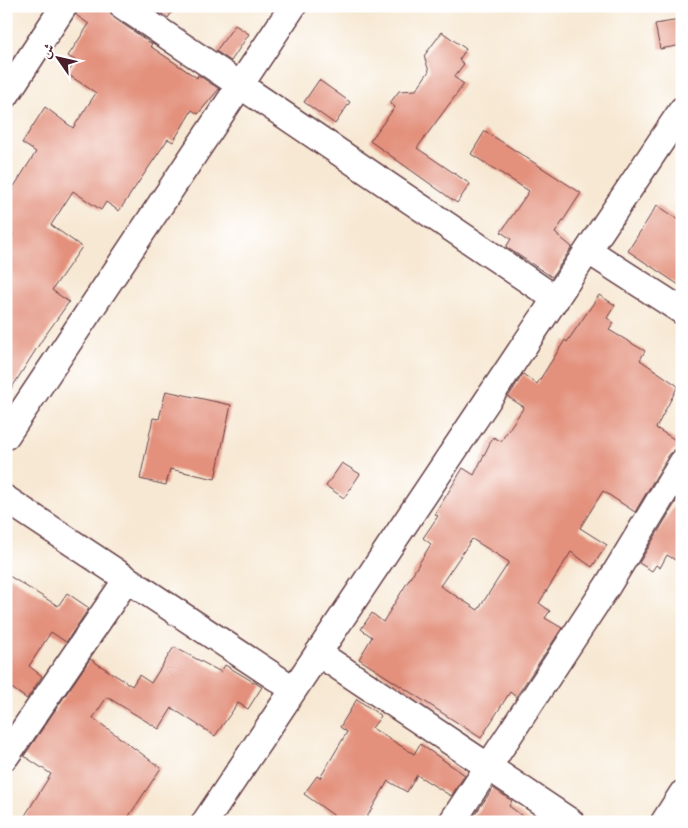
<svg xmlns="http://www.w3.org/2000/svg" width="688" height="828" viewBox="0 0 688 828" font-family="'Gentium Book Plus',Amiri,serif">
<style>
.building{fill:#e3907b;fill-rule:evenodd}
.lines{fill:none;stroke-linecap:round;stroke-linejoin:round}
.minor-casing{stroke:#643d44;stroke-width:29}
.minor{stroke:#fff;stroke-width:26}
</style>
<rect width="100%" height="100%" fill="#fff"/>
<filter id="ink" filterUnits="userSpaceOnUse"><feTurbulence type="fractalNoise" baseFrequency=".02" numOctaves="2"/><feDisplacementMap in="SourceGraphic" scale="10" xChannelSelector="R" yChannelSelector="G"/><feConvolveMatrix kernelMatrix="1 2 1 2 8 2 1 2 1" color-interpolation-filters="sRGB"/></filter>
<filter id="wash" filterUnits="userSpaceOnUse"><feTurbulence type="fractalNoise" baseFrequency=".0096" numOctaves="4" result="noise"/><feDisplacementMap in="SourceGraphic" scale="20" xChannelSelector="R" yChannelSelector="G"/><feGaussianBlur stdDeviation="1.12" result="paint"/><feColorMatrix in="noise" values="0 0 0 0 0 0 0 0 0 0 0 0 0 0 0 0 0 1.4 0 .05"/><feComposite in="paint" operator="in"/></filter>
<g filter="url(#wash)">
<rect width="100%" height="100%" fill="#f7e8d3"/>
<g id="blocks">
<path class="building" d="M79,6H108L114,18L152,44L150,46L197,78L198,75L219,89L198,114L192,110L173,142L168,139L119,211L106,202L101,210L73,191L51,225L82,247L52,290L69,302L42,340L6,397V246L13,234L6,229V199L36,152L22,143L45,107L73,128L96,93L67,74L76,61L68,56L89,24L76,15Z
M150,6H176L168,18Z
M680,20L682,45L660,49L655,24Z
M235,25L249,34L231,61L216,51Z
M442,32L466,49L459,60L464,64L454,77L464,84L417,148L470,184L457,203L370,141L395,107L390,103L399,91L416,90L429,71L424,56Z
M319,80L350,102L335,124L304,102Z
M485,131L581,193L555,233L572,247L552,277L506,247L511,239L501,232L529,191L471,154Z
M657,205L682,222V287L628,251Z
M599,295L615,305L607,318L614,323L609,330L645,351L640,360L678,386L656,428L682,444V448L674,450L669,455L635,512L603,491L580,528L607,545L592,567L571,552L539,603L550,611L545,618L562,628L516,697L510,692L481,738L359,659L372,637L361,629L372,613L383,622L431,544L423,538L438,516L435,514L463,468L474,475L493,437L501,441L524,407L508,397L523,374L537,384L565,340L567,342ZM472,539L509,562L478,610L440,586Z
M166,391L231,405L215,479L170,469L166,485L140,479L153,418L159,419Z
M342,463L360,474L344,498L326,486Z
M682,492V564L667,555L660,568L656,565L652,571L639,563Z
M6,574L58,606L67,593L89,608L66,642L51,632L29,666L42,676L27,699L6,684Z
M174,647L221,672L225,665L262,687L248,709L238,703L215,736L172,708L159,729L107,697L93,718L161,768L125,822H21L51,774L24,756L90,659L132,686L139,675L151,683Z
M357,699L381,716L372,728L414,754L420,744L465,775L451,796L417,775L407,792L388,781L364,822H343L304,794L317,776L320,778L347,732L340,727Z
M493,788L512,801L509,806L531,822H470Z"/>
</g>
</g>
<g filter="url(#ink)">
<use href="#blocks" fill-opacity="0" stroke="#643d44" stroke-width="1"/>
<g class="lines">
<g class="minor-casing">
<path id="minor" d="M123,6L556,299
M6,95L64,6
M589,251L682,311
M6,436L293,6
M6,499L293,689
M318,653L571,822
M6,756L127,579
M205,822L682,110
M452,822L608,585L682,463
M664,822L682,794"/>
</g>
<use href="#minor" class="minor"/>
</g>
</g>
<rect width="688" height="828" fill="none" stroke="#fff" stroke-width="25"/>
<g transform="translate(58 58) rotate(304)" stroke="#ffffff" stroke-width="4" paint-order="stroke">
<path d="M0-4L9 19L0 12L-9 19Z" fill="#4a1f2b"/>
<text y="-8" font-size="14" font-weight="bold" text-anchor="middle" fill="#4a1f2b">ش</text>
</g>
</svg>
